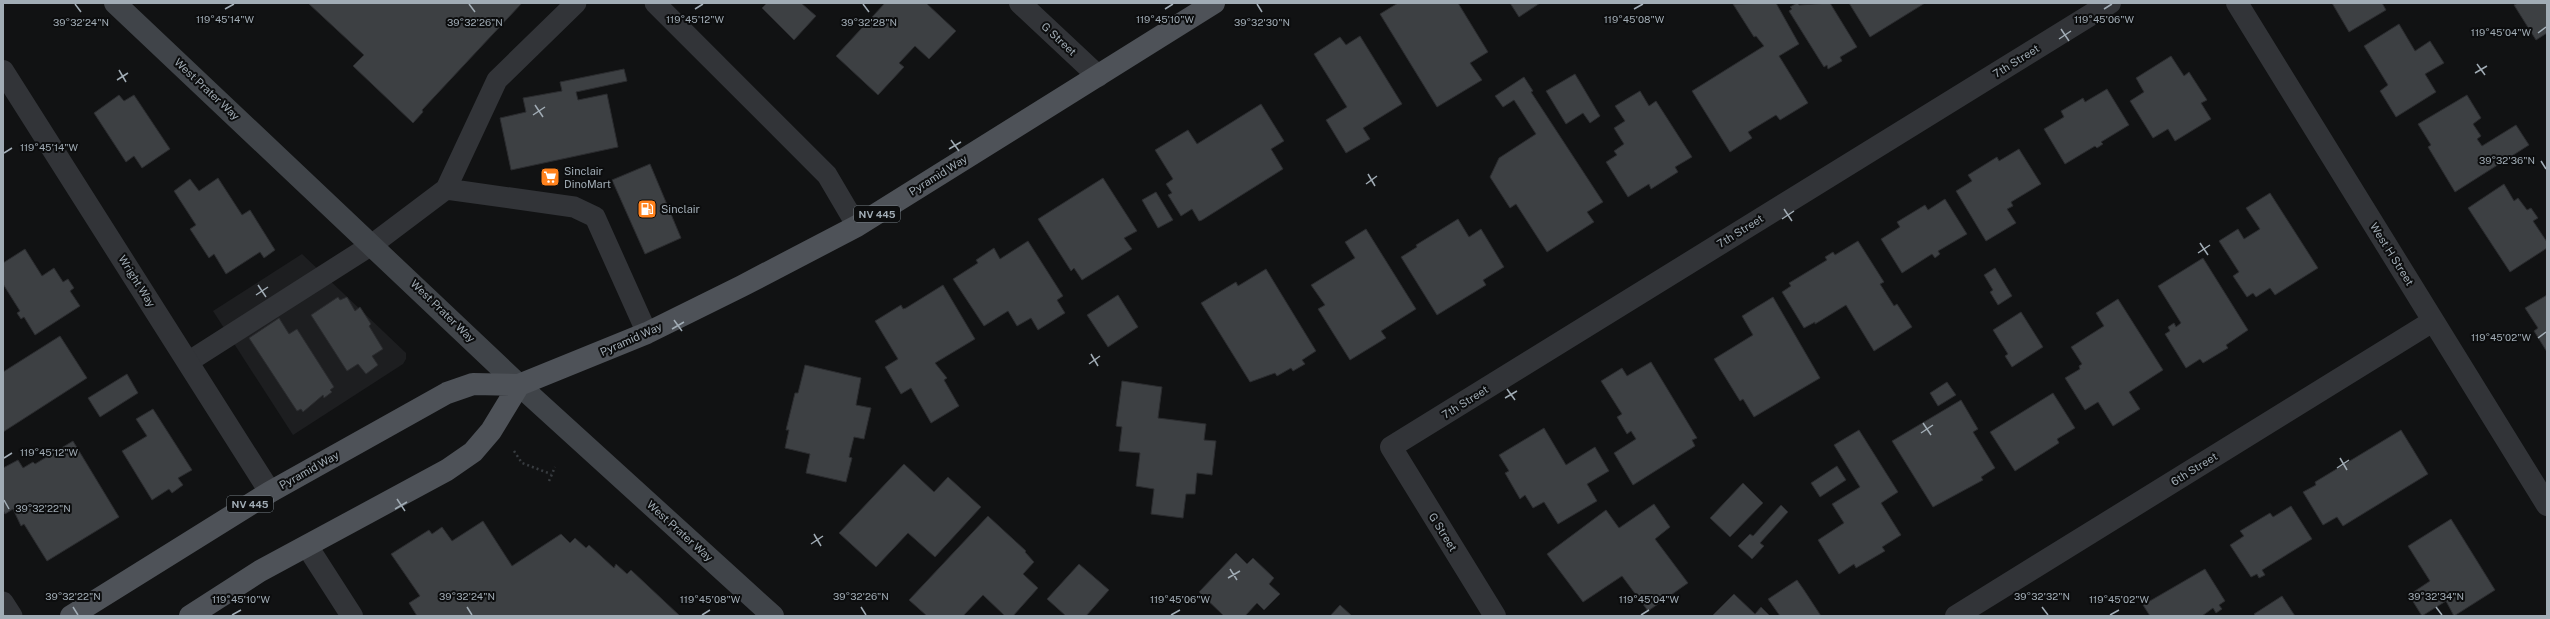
<svg xmlns="http://www.w3.org/2000/svg" width="2550" height="619" viewBox="0 0 2550 619" font-family="'Public Sans',sans-serif">
<style>
.built{fill:#1d1e20}
.building{fill:#3d4043;stroke:#2b2c2f}
.lines{fill:none;stroke-linecap:round;stroke-linejoin:round}
.path{stroke:#383c40;stroke-width:2.5;stroke-dasharray:2 3;stroke-linecap:butt}
.service{stroke:#323438;stroke-width:21}
.minor{stroke:#323438;stroke-width:22}
.secondary{stroke:#404449;stroke-width:22}
.primary{stroke:#4e5258;stroke-width:22}
.ticks{fill:none;stroke:#a1acb5;stroke-width:1.5}
.labels{text-anchor:middle;stroke-width:4;stroke-linejoin:round;paint-order:stroke}
.shield{fill:#0c0d0e;stroke:#747c83;stroke-width:1}
.shield-label{font-size:10px;font-weight:bold;fill:#a1acb5}
.street-label{font-size:11px;fill:#a1acb5;stroke:#0c0d0e}
.poi-label{font-size:11px;fill:#a1acb5;stroke:#0c0d0e;text-anchor:start}
.ticks-label{font-size:10px;text-anchor:middle;fill:#a1acb5;stroke:#0c0d0e;stroke-width:4;stroke-linejoin:round;paint-order:stroke}
</style>
<rect width="100%" height="100%" fill="#111213"/>
<path class="built" d="M302,254L406,353V359L403,364L293,435L213,311Z"/>
<path class="building" d="M308,3H522L422,110L423,112L413,123L353,66L364,55Z
M767,3H801L816,16L794,40L762,8Z
M885,3H926L956,31L929,59L915,46L899,63L904,67L878,95L836,56Z
M1398,3H1458L1488,52L1470,63L1482,80L1437,107L1380,14Z
M1510,3H1540L1519,17Z
M1776,3L1799,44L1779,56L1808,103L1780,120L1776,115L1748,132L1752,138L1730,152L1692,91L1764,46L1756,36L1754,37L1733,4Z
M1797,3L1799,5L1830,3L1857,47L1840,57L1842,61L1828,69L1827,65L1824,67L1789,11L1792,9L1790,7Z
M1849,3H1925L1870,37Z
M2332,3H2382L2386,10L2349,32Z
M2518,3H2547V33L2536,40L2514,5Z
M2399,24L2415,51L2430,41L2444,63L2425,74L2436,92L2396,117L2380,91L2388,85L2364,46Z
M1360,36L1402,104L1363,128L1370,139L1346,153L1326,120L1347,107L1314,54L1340,37L1346,45Z
M2171,56L2184,76L2189,72L2207,100L2201,103L2211,119L2175,141L2168,129L2153,138L2130,101L2144,92L2136,78Z
M624,69L627,81L576,92L578,100L607,94L618,147L511,170L500,118L526,112L523,98L562,91L560,82Z
M1575,74L1600,116L1590,123L1583,113L1566,124L1546,91Z
M1524,77L1533,91L1531,92L1603,202L1587,212L1594,222L1547,252L1516,204L1510,208L1490,177L1499,158L1536,134L1514,100L1503,107L1495,96Z
M2107,89L2129,125L2101,142L2103,144L2097,148L2095,146L2065,164L2044,129L2064,117L2061,111L2083,98L2085,102Z
M1640,91L1649,106L1656,101L1692,157L1675,167L1678,172L1651,189L1649,184L1628,197L1606,162L1617,155L1614,151L1624,144L1614,128L1625,121L1615,106Z
M119,95L124,101L134,95L170,149L142,168L134,156L126,162L94,113Z
M2467,95L2481,118L2473,124L2481,136L2477,139L2482,146L2516,125L2529,145L2455,192L2428,147L2431,145L2418,124Z
M1261,104L1284,141L1271,149L1283,169L1202,220L1199,221L1192,209L1181,216L1168,195L1172,193L1166,184L1173,179L1155,150L1188,130L1197,144Z
M2019,149L2041,184L2011,202L2013,206L2007,209L2016,223L1986,241L1956,191L1972,181L1968,175L1997,157L1999,161Z
M650,164L681,238L645,254L612,180Z
M218,178L242,215L250,210L275,250L264,258L260,252L226,274L214,254L209,258L190,229L196,225L174,191L190,179L199,191Z
M1103,178L1137,231L1124,238L1132,249L1082,280L1074,268L1071,271L1038,219Z
M2504,184L2514,201L2518,198L2527,210L2531,208L2538,218L2533,221L2547,242V248L2510,272L2468,208Z
M1156,192L1173,220L1158,228L1142,200Z
M2270,193L2318,268L2275,295L2270,288L2256,297L2253,293L2247,297L2233,276L2239,272L2219,241L2238,229L2244,239L2260,229L2246,208Z
M1945,199L1967,234L1938,251L1940,254L1935,258L1932,254L1902,273L1881,239L1900,227L1897,222L1925,205L1928,210Z
M1458,219L1469,237L1481,229L1504,267L1483,280L1486,285L1437,315L1401,257L1417,247L1416,245Z
M1366,229L1416,309L1381,331L1386,338L1350,360L1318,309L1325,305L1311,285L1355,258L1345,242Z
M1028,241L1063,296L1057,300L1065,313L1038,330L1031,318L1017,326L1008,311L984,326L953,279L978,263L976,260L994,248L1000,259Z
M1858,241L1884,282L1880,284L1894,306L1897,304L1912,327L1874,351L1846,305L1815,324V322L1804,328L1782,292L1791,286L1789,283L1827,260L1825,257L1833,252L1835,255Z
M25,249L42,276L54,268L63,282L68,279L74,288L70,291L80,306L35,335L24,317L21,319L17,313L20,311L3,284V263Z
M2203,258L2248,330L2226,345L2228,348L2203,363L2200,359L2186,368L2165,334L2170,331L2168,327L2174,323L2176,327L2181,323L2158,286Z
M1995,268L2012,296L1998,305L1990,292L1993,290L1984,275Z
M1266,269L1316,351L1302,360L1305,364L1293,371L1291,368L1277,376L1275,373L1250,382L1201,303L1236,282L1238,286Z
M943,285L975,339L935,363L947,378L944,380L959,406L931,423L911,388L901,394L885,367L898,359L875,321L901,305L903,309L906,308Z
M1118,295L1138,327L1108,347L1087,315Z
M2547,295V352L2534,331L2538,328L2525,308Z
M338,297L340,300L347,297L355,311L360,307L371,324L369,326L383,349L372,356L378,365L366,374L358,364L347,371L311,315Z
M1773,297L1820,378L1754,417L1743,399L1740,401L1714,359L1753,335L1742,316Z
M2118,299L2163,370L2129,392L2140,409L2113,426L2098,402L2085,410L2065,378L2080,369L2079,366L2082,364L2071,347L2104,326L2096,313Z
M2021,312L2043,347L2012,367L2005,356L2008,354L1993,330Z
M279,318L289,334L297,329L334,387L330,390L332,392L324,398L323,395L303,412L301,409L297,411L249,338Z
M60,336L87,378L3,432V372Z
M1651,362L1697,438L1692,440L1695,446L1633,485L1614,453L1636,439L1631,431L1627,434L1617,417L1622,414L1601,381L1622,368L1627,376Z
M805,365L861,378L856,405L871,408L864,439L854,437L849,457L852,458L846,482L806,473L810,454L785,448L789,430H786L795,393H798Z
M127,374L138,393L100,417L88,398Z
M1122,381L1162,387L1158,418L1206,424L1204,440L1216,441L1212,475L1197,473L1195,494H1186L1183,518L1151,514L1154,489L1136,486L1140,453L1119,451L1122,427L1116,426Z
M1947,382L1956,395L1938,406L1930,393Z
M2053,393L2075,428L2057,439L2059,443L2015,471L1990,432Z
M1961,400L1978,429L1973,432L1995,468L1981,477L1983,480L1933,507L1892,441Z
M153,409L192,470L178,478L183,485L172,493L169,489L152,500L122,451L147,436L136,419Z
M1544,428L1566,465L1595,447L1609,471L1587,484L1597,501L1558,524L1544,502L1533,508L1525,495L1520,499L1505,473L1509,471L1499,455Z
M1859,430L1898,492L1881,503L1901,535L1882,547L1885,551L1856,568L1854,564L1839,574L1818,540L1844,523L1832,504L1860,487L1834,445Z
M2401,430L2428,474L2343,526L2337,517L2323,525L2303,492L2316,485L2315,482Z
M73,441L119,517L47,561L24,524L21,526L13,509L5,514L3,510V468L18,460L23,468L33,462L35,464Z
M904,464L934,492L948,477L981,507L935,557L908,533L876,567L839,533Z
M1837,466L1846,480L1820,497L1811,483Z
M1743,483L1763,503L1730,537L1710,518Z
M1654,504L1670,527L1655,539L1688,583L1648,611L1622,576L1583,602L1547,554L1606,510L1619,528Z
M1781,505L1788,512L1760,543L1764,546L1752,559L1738,546L1750,534L1753,536Z
M2291,506L2312,539L2262,570L2265,575L2259,578L2257,574L2251,577L2230,545L2244,536L2240,531L2270,513L2273,517Z
M988,516L1026,551L1025,552L1034,562L1023,574L1038,588L1013,616H1005L983,595L963,616H927L909,600Z
M2451,519L2495,590L2454,616L2446,601L2422,616L2409,595L2430,581L2408,546Z
M483,521L512,566L561,534L570,543L575,538L586,548L589,545L614,568L616,564L627,574L631,570L680,616H417L409,603L420,596L391,554L429,530L432,534L442,527L452,541Z
M1236,553L1247,564L1253,558L1274,578L1269,584L1280,594L1264,610L1257,603L1245,616H1224L1199,592Z
M1079,564L1109,590L1086,616H1066L1047,599Z
M2205,569L2225,601L2219,605L2222,609L2216,613L2213,608L2202,616H2150L2143,605Z
M1797,580L1804,590L1821,616H1780L1768,599Z
M1734,594L1755,614L1761,607L1770,616H1712Z
M2282,596L2295,616H2256L2254,614Z
M1340,605L1352,616H1330Z"/>
<g class="lines">
<path class="path" d="M514,451L522,463L551,474
M549,481L555,467"/>
<path class="service" d="M655,3L827,175L857,226
M446,189L574,207L595,217L647,333
M188,362L373,244L446,189L497,80L576,3
M3,602L12,616"/>
<path class="minor" d="M1020,3L1098,76
M2237,3L2547,505
M3,71L270,492
M307,546L352,616
M1495,616L1391,447L2110,3
M1956,616L2433,321"/>
<path class="secondary" d="M115,3L519,385L773,616"/>
<path class="primary" d="M71,616L270,492L447,393L473,384L519,385L647,333L742,286L857,226L1214,3
M190,616L260,571L447,470L473,452L491,431L519,385"/>
</g>
<path class="ticks" d="M75,4L81,12M469,4L475,12M863,4L869,12M1257,4L1262,12M225,9L234,4M695,9L703,4M1165,9L1173,4M1634,9L1643,4M2104,9L2112,4M2061,29L2069,41M2538,33L2546,27M2059,39L2071,31M2477,64L2485,75M119,70L126,82M2475,73L2487,66M117,80L128,73M535,105L543,117M533,115L545,107M951,140L959,151M949,149L961,142M4,153L12,148M2541,161L2546,169M1368,174L1375,186M1366,184L1377,176M1784,209L1792,221M1782,219L1794,211M2200,243L2208,255M2198,253L2210,245M258,285L266,297M256,295L268,287M674,320L682,331M672,329L684,322M2538,338L2546,332M1091,354L1098,366M1089,364L1100,356M1507,389L1515,400M1505,398L1517,391M1923,423L1931,435M1921,433L1933,425M4,458L12,453M2340,458L2347,470M2337,468L2349,460M397,499L405,511M4,500L9,509M395,509L407,502M814,534L821,546M811,544L823,536M1230,569L1237,580M1228,578L1240,571M73,607L78,615M467,607L472,615M861,607L866,615M2042,607L2048,615M2436,607L2442,615M232,615L241,610M702,615L710,610M1171,615L1180,610M1641,615L1649,610M2110,615L2119,610"/>
<defs>
<g id="supermarket-square" transform="scale(1)"><rect x="-9" y="-9" width="18" height="18" rx="4" fill="#ff821d" stroke="#0c0d0e"/><path d="M-6-5.5h2.5l.6 2H6L4.5 2H-2.5L-4.4-4H-6ZM-1.5 3.2a1.3 1.3 0 1 0 .1 0ZM3 3.2a1.3 1.3 0 1 0 .1 0Z" fill="#fff"/></g>
<g id="fuel-square" transform="scale(1)"><rect x="-9" y="-9" width="18" height="18" rx="4" fill="#ff821d" stroke="#0c0d0e"/><path d="M-5.5-6h7V0h2V4h1.3V-2.5L3-4.5l.8-.8L6-3V5H2.5V1h-1V6h-7ZM-4.2-4.7v3.2H.2V-4.7Z" fill="#fff"/></g>
</defs>
<g fill-rule="evenodd">
<use href="#supermarket-square" x="550" y="177"/>
<use href="#fuel-square" x="647" y="209"/>
</g>
<g class="labels">
<g class="shield">
<rect x="854" y="206" width="46" height="16" rx="3"/>
<rect x="227" y="496" width="46" height="16" rx="3"/>
</g>
<g class="shield-label">
<text x="877" y="218">NV 445</text>
<text x="250" y="508">NV 445</text>
</g>
<g class="street-label">
<text transform="translate(1059 39) rotate(43)" y="4">G Street</text>
<text transform="translate(2016 61) rotate(-32)" y="4">7th Street</text>
<text transform="translate(207 89) rotate(43)" y="4">West Prater Way</text>
<text transform="translate(938 175) rotate(-32)" y="4">Pyramid Way</text>
<text transform="translate(1740 231) rotate(-32)" y="4">7th Street</text>
<text transform="translate(2392 254) rotate(58)" y="4">West H Street</text>
<text transform="translate(137 281) rotate(58)" y="4">Wright Way</text>
<text transform="translate(443 311) rotate(44)" y="4">West Prater Way</text>
<text transform="translate(631 339) rotate(-24)" y="4">Pyramid Way</text>
<text transform="translate(1465 402) rotate(-32)" y="4">7th Street</text>
<text transform="translate(2194 469) rotate(-32)" y="4">6th Street</text>
<text transform="translate(309 470) rotate(-29)" y="4">Pyramid Way</text>
<text transform="translate(680 531) rotate(42)" y="4">West Prater Way</text>
<text transform="translate(1443 532) rotate(58)" y="4">G Street</text>
</g>
<g class="poi-label">
<text x="564" y="175">Sinclair<tspan x="564" dy="13">DinoMart</tspan></text>
<text x="661" y="213">Sinclair</text>
</g>
</g>
<g class="ticks-label">
<text x="225" y="23">119°45'14"W</text>
<text x="695" y="23">119°45'12"W</text>
<text x="1165" y="23">119°45'10"W</text>
<text x="1634" y="23">119°45'08"W</text>
<text x="2104" y="23">119°45'06"W</text>
<text x="475" y="26">39°32'26"N</text>
<text x="869" y="26">39°32'28"N</text>
<text x="1262" y="26">39°32'30"N</text>
<text x="81" y="26">39°32'24"N</text>
<text x="2501" y="36">119°45'04"W</text>
<text x="49" y="151">119°45'14"W</text>
<text x="2507" y="164">39°32'36"N</text>
<text x="2501" y="341">119°45'02"W</text>
<text x="49" y="456">119°45'12"W</text>
<text x="43" y="512">39°32'22"N</text>
<text x="73" y="600">39°32'22"N</text>
<text x="467" y="600">39°32'24"N</text>
<text x="861" y="600">39°32'26"N</text>
<text x="2042" y="600">39°32'32"N</text>
<text x="2436" y="600">39°32'34"N</text>
<text x="241" y="603">119°45'10"W</text>
<text x="710" y="603">119°45'08"W</text>
<text x="1180" y="603">119°45'06"W</text>
<text x="1649" y="603">119°45'04"W</text>
<text x="2119" y="603">119°45'02"W</text>
</g>
<rect width="2550" height="619" fill="none" stroke="#a1acb5" stroke-width="8"/>
</svg>
